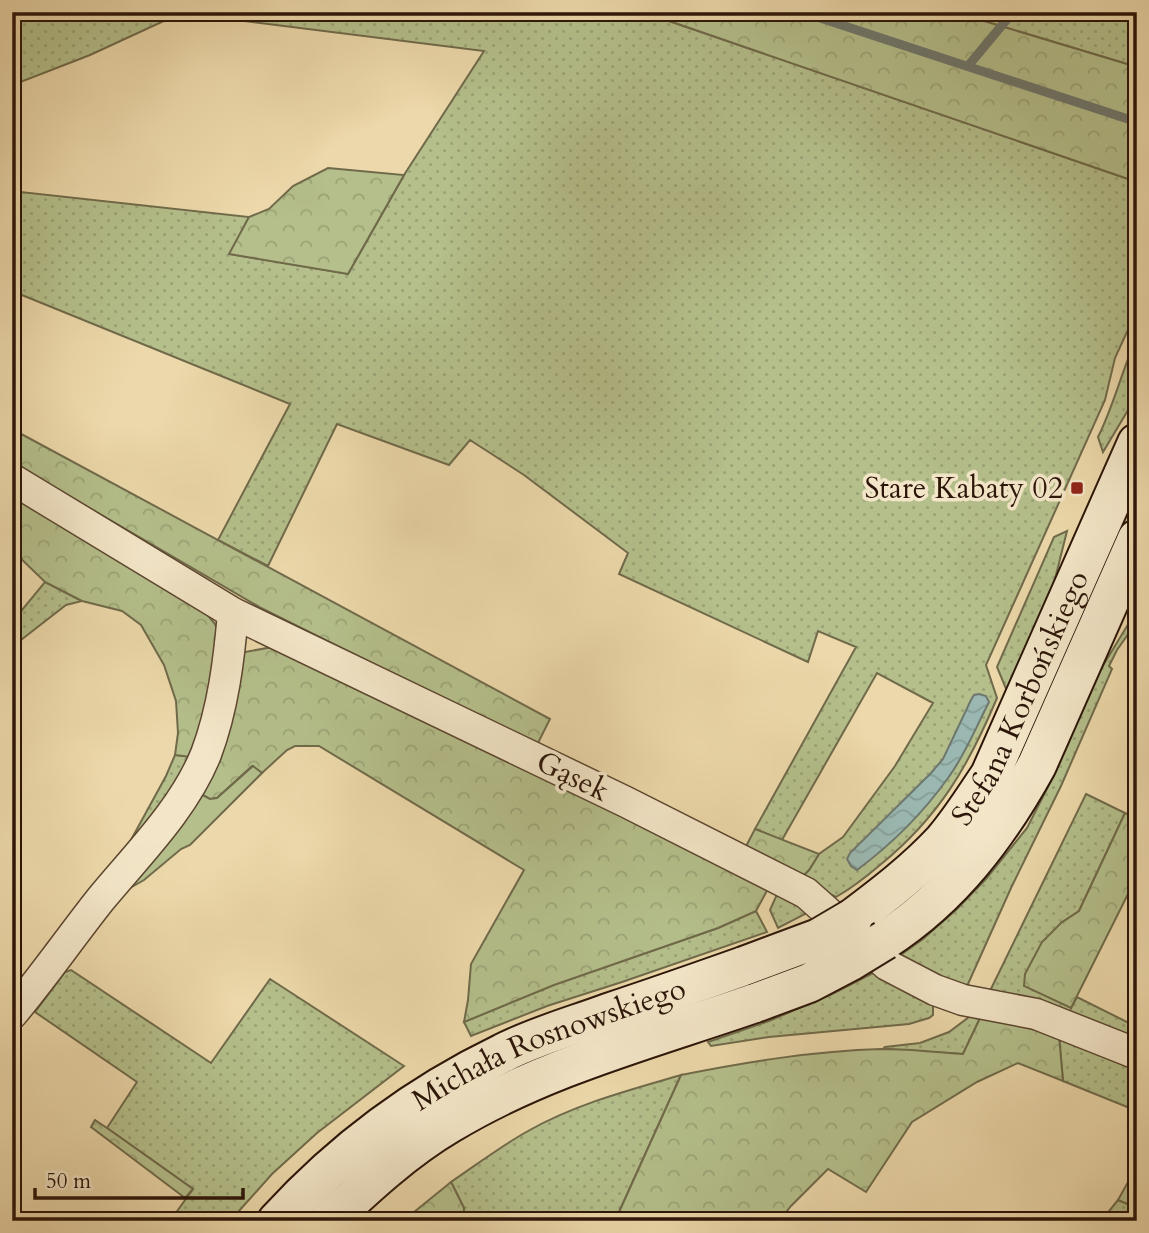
<svg xmlns="http://www.w3.org/2000/svg" width="1149" height="1233" viewBox="0 0 1149 1233" font-family="Cardo,serif">
<style>
.grass{fill:url(#grass-dots);stroke:#706a4a;stroke-width:2}
.forest{fill:url(#forest-crowns);stroke:#706a4a;stroke-width:2}
.garden{fill:#b4bf8b;stroke:#706a4a;stroke-width:2}
.water{fill:url(#water-waves);stroke:#6e776d;stroke-width:2}
.lines{fill:none;stroke-linecap:round;stroke-linejoin:round}
.stream{stroke:#6e776d;stroke-width:9}
.street-casing{stroke:#5c4630;stroke-width:33}
.secondary-casing{stroke:#2c1508;stroke-width:42}
.street{stroke:#f3e6c8;stroke-width:30}
.secondary{stroke:#f3e6c8;stroke-width:38}
.secondary-bridge-casing{stroke:#2c1508;stroke-width:42;stroke-linecap:butt}
.secondary-bridge{stroke:#f3e6c8;stroke-width:38}
.poi-dot{fill:#8f2418;stroke:#f3e6c8;stroke-width:2.5}
.labels{text-anchor:middle;stroke-width:7;stroke-linejoin:round;paint-order:stroke}
.poi-label{font-size:30px;fill:#2c1508;stroke:#f3e6c8;text-anchor:end}
.street-label{font-size:30px;fill:#2c1508;stroke:#f3e6c8}
</style>
<defs>
<pattern id="grass-dots" width="8" height="8" patternUnits="userSpaceOnUse" patternTransform="scale(1.75)"><rect width="8" height="8" fill="#b4bf8b"/><path d="M2 2h.1M6 6h.1" fill="none" stroke="#9ba376" stroke-width="1.8" stroke-linecap="round"/></pattern>
<pattern id="forest-crowns" width="20" height="18" patternUnits="userSpaceOnUse" patternTransform="scale(1.75)"><rect width="20" height="18" fill="#b4bf8b"/><path d="M2 6a3 3 0 1 1 6 0M12 15a3 3 0 1 1 6 0" fill="none" stroke="#9ba376"/></pattern>
<pattern id="water-waves" width="16" height="10" patternUnits="userSpaceOnUse" patternTransform="scale(1.75)"><rect width="16" height="10" fill="#9ab8b1"/><path d="M0 5q4-4 8 0t8 0" fill="none" stroke="#859d97"/></pattern>
</defs>
<rect width="100%" height="100%" fill="#ecd8aa"/>
<filter id="stains"><feTurbulence type="fractalNoise" baseFrequency=".00286" numOctaves="4"/><feColorMatrix values="0 0 0 0 .2 0 0 0 0 .09 0 0 0 0 .02 0 0 0 .5 -.17"/></filter>
<radialGradient id="worn" r=".72"><stop offset=".6" stop-color="#630" stop-opacity="0"/><stop offset="1" stop-color="#630" stop-opacity=".3"/></radialGradient>
<path class="grass" d="M12,12H643L1137,182V310L1115,358L1105,400L986,665L997,698C968,767 939,817 880,865C866,877 852,888 836,897L799,880L809,870L819,854L843,837L895,766L933,703L877,673L782,840L755,829L856,647L818,631L808,662L619,574L628,553L524,475L470,440L449,465L337,424L268,566L218,540L290,404L12,291V191L249,217L230,254L348,274L404,175L484,51L181,13L90,55L18,83L12,80Z
M954,12H1137V67Z
M1137,337V395L1103,452L1098,437C1114,405 1122,370 1137,337Z
M1067,531L1048,607L1009,696L997,667L1054,537Z
M45,582L82,601L66,605L12,647V622Z
M1127,626L1131,630L1117,650L1109,666L1112,669L1061,786L1011,888L968,984L964,987L895,959L923,939L956,910L986,879L1027,828L1056,771L1081,702Z
M175,755L199,758L126,849L166,776Z
M1086,794L1125,813L1079,911L1061,923L1071,1008L1077,997L1137,1027V1040L989,993Z
M779,890L811,911L778,928L770,910Z
M756,911L767,932L622,982L547,1006L471,1036L464,1022L553,985L718,928Z
M71,970L211,1063L270,979L404,1066L317,1133L272,1174L230,1221H170L193,1189L107,1128L137,1082L35,1012L65,972Z
M875,972L933,1005V1015L929,1018L909,1024L769,1037L711,1046L708,1042L769,1021L832,994Z
M973,1014L981,1016L963,1054L883,1049L885,1047L920,1043L949,1032Z
M1059,1036L1137,1071V1111L1063,1081Z
M681,1075L615,1221H463L464,1208L451,1182C476,1165 501,1146 528,1131C576,1104 629,1090 681,1075Z
M1118,1200L1137,1208V1221H1101Z"/>
<path class="forest" d="M643,12H954L1137,67V182Z
M328,168L404,175L348,274L229,254L249,217L269,209L293,186Z
M12,429L550,719L537,745L261,608L12,463Z
M12,490L202,608L215,624L224,643L199,758L175,755L178,733L176,701L164,665L141,625L122,611L82,601L45,582L12,550Z
M278,646L770,885L756,911L718,928L554,985L464,1022L468,1000L471,964L524,870L319,746H295L287,750L262,773L252,766L217,798L210,799L193,790L234,654Z
M1125,813L1137,819V876L1071,1008L1024,986L1025,974L1042,942L1061,923L1079,911Z
M755,829L819,854L809,870L799,880L744,850Z
M981,1016L1059,1036L1063,1081L1018,1063L977,1082L912,1122L866,1192L828,1169L791,1206L779,1221H615L681,1075C747,1062 813,1051 881,1049C908,1049 936,1052 963,1054Z
M95,1120L107,1128L193,1189L185,1198L91,1127Z
M1137,1166V1208L1118,1200Z
M451,1182L464,1208L463,1221H403Z"/>
<path class="garden" d="M253,766L262,773L190,845L181,849L144,880L116,896L193,790L210,799L217,798Z"/>
<path class="water" d="M979,694L986,696L989,702C976,727 965,755 948,778C923,813 892,844 857,870L851,866L847,859L850,853L931,773L943,759L971,700L974,695Z"/>
<g class="lines">
<path class="stream" d="M802,12L1137,122
M968,66L1013,12"/>
<g class="street-casing">
<path id="street" d="M12,479L233,613L626,802L806,893L887,965L935,990L963,1000L1036,1014L1137,1054
M12,1014C43,977 70,938 100,900C137,855 184,809 206,754C223,709 229,660 233,613"/>
</g>
<g class="secondary-casing">
<g id="secondary">
<path id="s1" d="M853,918C885,894 916,870 943,841C961,820 975,797 990,775L1137,443"/>
<path d="M885,940C953,896 999,834 1037,765L1137,539"/>
<path id="s2" d="M277,1221C341,1151 418,1094 503,1053C536,1036 573,1026 608,1013C653,998 699,982 744,966"/>
<path d="M329,1221C366,1186 405,1150 449,1124C543,1067 651,1039 755,1003"/>
</g>
</g>
<use href="#street" class="street"/>
<use href="#secondary" class="secondary"/>
<g class="secondary-bridge-casing">
<path id="secondary-bridge" d="M744,966L819,938L853,918
M755,1003L809,983L849,962L885,940"/>
</g>
<use href="#secondary-bridge" class="secondary-bridge"/>
</g>
<rect class="poi-dot" x="1070" y="481" width="14" height="14" rx="3.5"/>
<g class="labels">
<g class="poi-label">
<text x="1063" y="498">Stare Kabaty 02</text>
</g>
<g class="street-label">
<text dy="10" stroke="none"><textPath href="#s1" startOffset="282">Stefana Korbońskiego</textPath></text>
<text transform="translate(573 776) rotate(26)" y="10">Gąsek</text>
<text dy="10" stroke="none"><textPath href="#s2" startOffset="329">Michała Rosnowskiego</textPath></text>
</g>
</g>
<rect width="1149" height="1233" fill="none" stroke="#ecd8aa" stroke-width="42"/>
<rect x="14" y="14" width="1121" height="1205" fill="none" stroke="#2c1508" stroke-width="3.5"/>
<rect x="21" y="21" width="1107" height="1191" fill="none" stroke="#2c1508" stroke-width="2"/>
<path d="M35 1188v10h208v-10" fill="none" stroke="#2c1508" stroke-width="3.5"/>
<text x="46" y="1188" font-size="21" fill="#2c1508" stroke="#f3e6c8" stroke-width="5" paint-order="stroke">50 m</text>
<rect width="100%" height="100%" filter="url(#stains)"/>
<rect width="100%" height="100%" fill="url(#worn)"/>
</svg>
